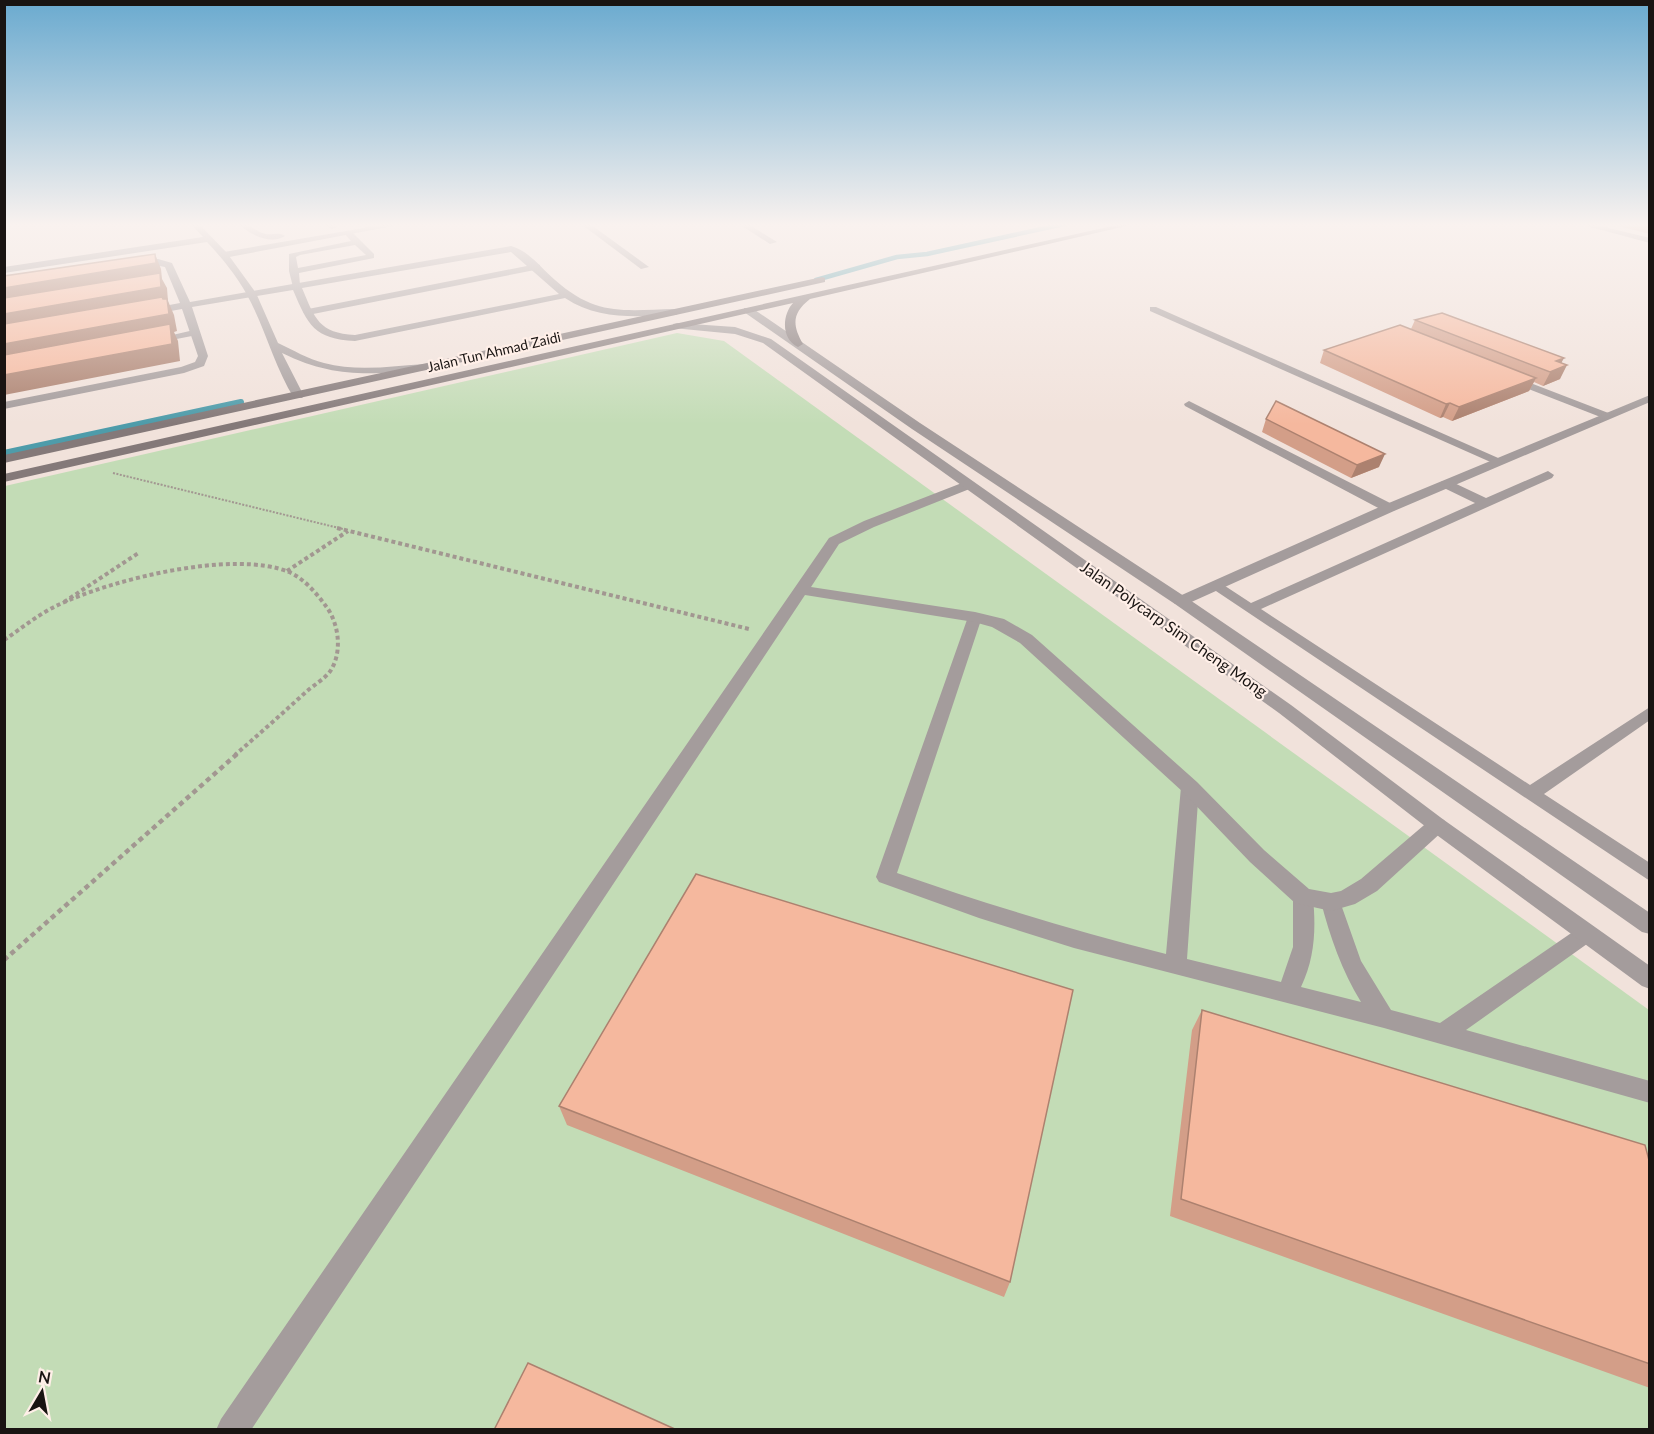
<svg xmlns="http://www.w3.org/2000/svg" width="1654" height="1434" viewBox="0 0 1654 1434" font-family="Lato,sans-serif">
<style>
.green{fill:#c3dcb6}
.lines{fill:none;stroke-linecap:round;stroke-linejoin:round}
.stream-far1{stroke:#4e9caa;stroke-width:4.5}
.stream{stroke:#4e9caa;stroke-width:6}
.path-far2{stroke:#a29791;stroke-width:2;stroke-dasharray:2 1.5;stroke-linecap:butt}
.path-far1{stroke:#a29791;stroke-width:4;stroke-dasharray:4 3;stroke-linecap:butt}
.path{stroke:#a29791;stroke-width:4.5;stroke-dasharray:5 4;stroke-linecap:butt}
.service{fill:#a49c9c;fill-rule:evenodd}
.minor{fill:#a49c9c;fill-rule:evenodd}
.tertiary{fill:#a49c9c;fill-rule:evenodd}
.secondary{fill:#847979;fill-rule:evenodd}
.wall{fill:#d39e88}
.shaded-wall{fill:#ac816f}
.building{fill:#f5b89e;stroke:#ac816f;stroke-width:1.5}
.labels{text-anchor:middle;stroke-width:4.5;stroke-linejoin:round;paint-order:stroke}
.far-street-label{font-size:14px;fill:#191412;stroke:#ffefe8}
.street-label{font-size:16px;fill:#191412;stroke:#ffefe8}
</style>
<rect width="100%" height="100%" fill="#f1e2db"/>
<path class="green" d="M677,333L724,341L1649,1010V1429H5V486Z"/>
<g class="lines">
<path class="stream-far1" d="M816,280L897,257L927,254L1064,224"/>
<path class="stream" d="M4,453L241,402"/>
<path class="path-far2" d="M113,473L343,529"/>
<path class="path-far1" d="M337,528L749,629
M287,571L348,531
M64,602L140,552
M4,640C22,628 39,614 58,605C110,580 233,549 289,572C305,579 318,595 328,609C339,626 342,652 331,670C326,678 314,685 307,691C283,713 259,734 235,755"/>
<path class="path" d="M4,960L237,754"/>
<path class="service" d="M323,224H332L336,227L332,229Z
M345,231H351L374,254V258L299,273L300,285L293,287L289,271V254L351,241L344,233ZM355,245L366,255L298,268L296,257L300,255Z
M537,264L540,265V269L308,315L303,312L308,309Z
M1150,307H1156L1505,461L1503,464H1495L1150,311Z
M194,330L197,331V335L156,343L151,340Z
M1512,376L1611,414L1613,416L1611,418H1603L1508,381V377Z
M1189,401L1394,505L1395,508L1394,511H1384L1185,406L1184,404Z
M1548,471L1554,475L1552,478L1261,609L1530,785L1650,707V720L1544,794L1650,863V881L1210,587L1217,583L1222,584L1251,603L1475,503L1442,487L1440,484L1442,481H1450L1486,498Z
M975,613L982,617L897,873C986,904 1075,931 1166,954L1181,787L1184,782L1190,780L1196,782L1199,787L1187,959L1281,982L1293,947V897L1296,891L1303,889L1310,891L1313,897C1316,929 1315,958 1301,987L1361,1002C1342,971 1330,937 1321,902L1324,896L1331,894L1338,896L1361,961L1391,1010L1440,1023L1580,927L1587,924L1594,927L1597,933L1594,939L1466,1030L1650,1081V1103L1384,1028L1074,948L979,918L879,882L876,877L968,617Z"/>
<path class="minor" d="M239,224C250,223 255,232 266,234C273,235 279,232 285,236C271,245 250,235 239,224Z
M387,224H404L224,258L219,255L224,252Z
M581,224H590L649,267L641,269Z
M739,224H748L777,242L770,244Z
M1579,224H1592L1650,238V243Z
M511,246C529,251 541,268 555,280C597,317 624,310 676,309L681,312L676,315C637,316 600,321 565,298L355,341C314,339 308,325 293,290L192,307L208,356L204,366L184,373L4,409V402L181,367L195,362L198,356L182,309L148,315L143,312L148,309L180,303L165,267C154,264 139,270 129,264L131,262L158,259L172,263L190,302ZM511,252L559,294L355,335C319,333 315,319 302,288Z
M1650,395V402L1394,511L1187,604H1175L1173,601L1175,598L1384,505Z
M967,481L974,485L972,488L874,527L839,544L811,587L975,612L1004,619L1032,635L1197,782L1264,850L1309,889L1331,893L1341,891L1361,879L1430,820L1437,817L1444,820L1447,825L1444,830L1377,891L1355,904L1331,911L1295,903L1250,862L1183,792L1020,643L992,627L974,622L805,595L251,1430H216L221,1419L829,538L864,521Z"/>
<path class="tertiary" d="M191,224H199L227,253L256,293L278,343C293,350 308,359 324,363C357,372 393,366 426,364L432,367L426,370C370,374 335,379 282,353L304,396L302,398H294C274,366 265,327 246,293C236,275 221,257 207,242L4,273V267L203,237Z
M744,308H752L920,423L1187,598L1650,913V934L1642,932L1175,604L912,429L744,312Z
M677,323L735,327L771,339L1291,705L1444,820L1650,966V989L1642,986L1430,830L1279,713L763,343L735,334L673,328V324Z"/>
<path class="secondary" d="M1121,224H1135L810,299C792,313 792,325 803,344L798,347C781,339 782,315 793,303L4,482V474Z
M822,277L825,278V282L4,463V455Z"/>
</g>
<path class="wall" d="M1610,224H1650V234Z
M1415,320L1561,363L1560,379L1543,386L1534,382L1529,391L1452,421L1443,417L1440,418L1320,363L1324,350L1411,329Z
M1266,419L1379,467L1351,478L1262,432Z
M1202,1010L1650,1164V1388L1170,1216L1192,1030Z
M559,1106L1010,1282L1004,1297L567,1125Z"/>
<path class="shaded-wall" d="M155,254L161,269L162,279L167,288L168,301L174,315L177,331L174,332L178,341L180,361L4,395V288Z
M1564,358L1558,369L1567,365L1560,379L1543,386L1556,361Z
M1536,378L1529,391L1452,421L1459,407Z
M1450,403L1443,417L1440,418L1446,404Z
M1385,454L1379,467L1351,478L1357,465Z"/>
<path class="building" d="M155,254L156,263L4,288V276Z
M160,273L161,287L4,314V298Z
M162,297L163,299H167L169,314L4,344V324Z
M1442,313L1564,358L1556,361L1567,365L1550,372L1415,320Z
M170,324L172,344L4,375V355Z
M1400,325L1536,378L1459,407L1450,403L1446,404L1324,350Z
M1276,401L1385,454L1357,465L1266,419Z
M696,874L1073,990L1010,1282L559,1106Z
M1202,1010L1645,1145L1650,1164V1364L1181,1199Z
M528,1363L677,1430H494Z"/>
<linearGradient id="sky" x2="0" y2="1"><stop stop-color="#6aaacf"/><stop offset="0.53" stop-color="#f9f2ef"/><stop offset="1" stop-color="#f9f2ef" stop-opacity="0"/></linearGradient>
<rect width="1654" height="424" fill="url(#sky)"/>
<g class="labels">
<g class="far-street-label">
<text transform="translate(494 352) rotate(-13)" y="5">Jalan Tun Ahmad Zaidi</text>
</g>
<g class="street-label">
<text transform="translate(1174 629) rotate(35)" y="6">Jalan Polycarp Sim Cheng Mong</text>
</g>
</g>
<rect width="1654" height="1434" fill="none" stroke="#191412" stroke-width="12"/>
<g transform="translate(42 1392) rotate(10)" stroke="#ffefe8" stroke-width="4.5" paint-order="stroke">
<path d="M0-4.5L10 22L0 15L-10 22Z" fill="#191412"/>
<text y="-9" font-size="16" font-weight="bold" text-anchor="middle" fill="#191412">N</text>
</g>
</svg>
